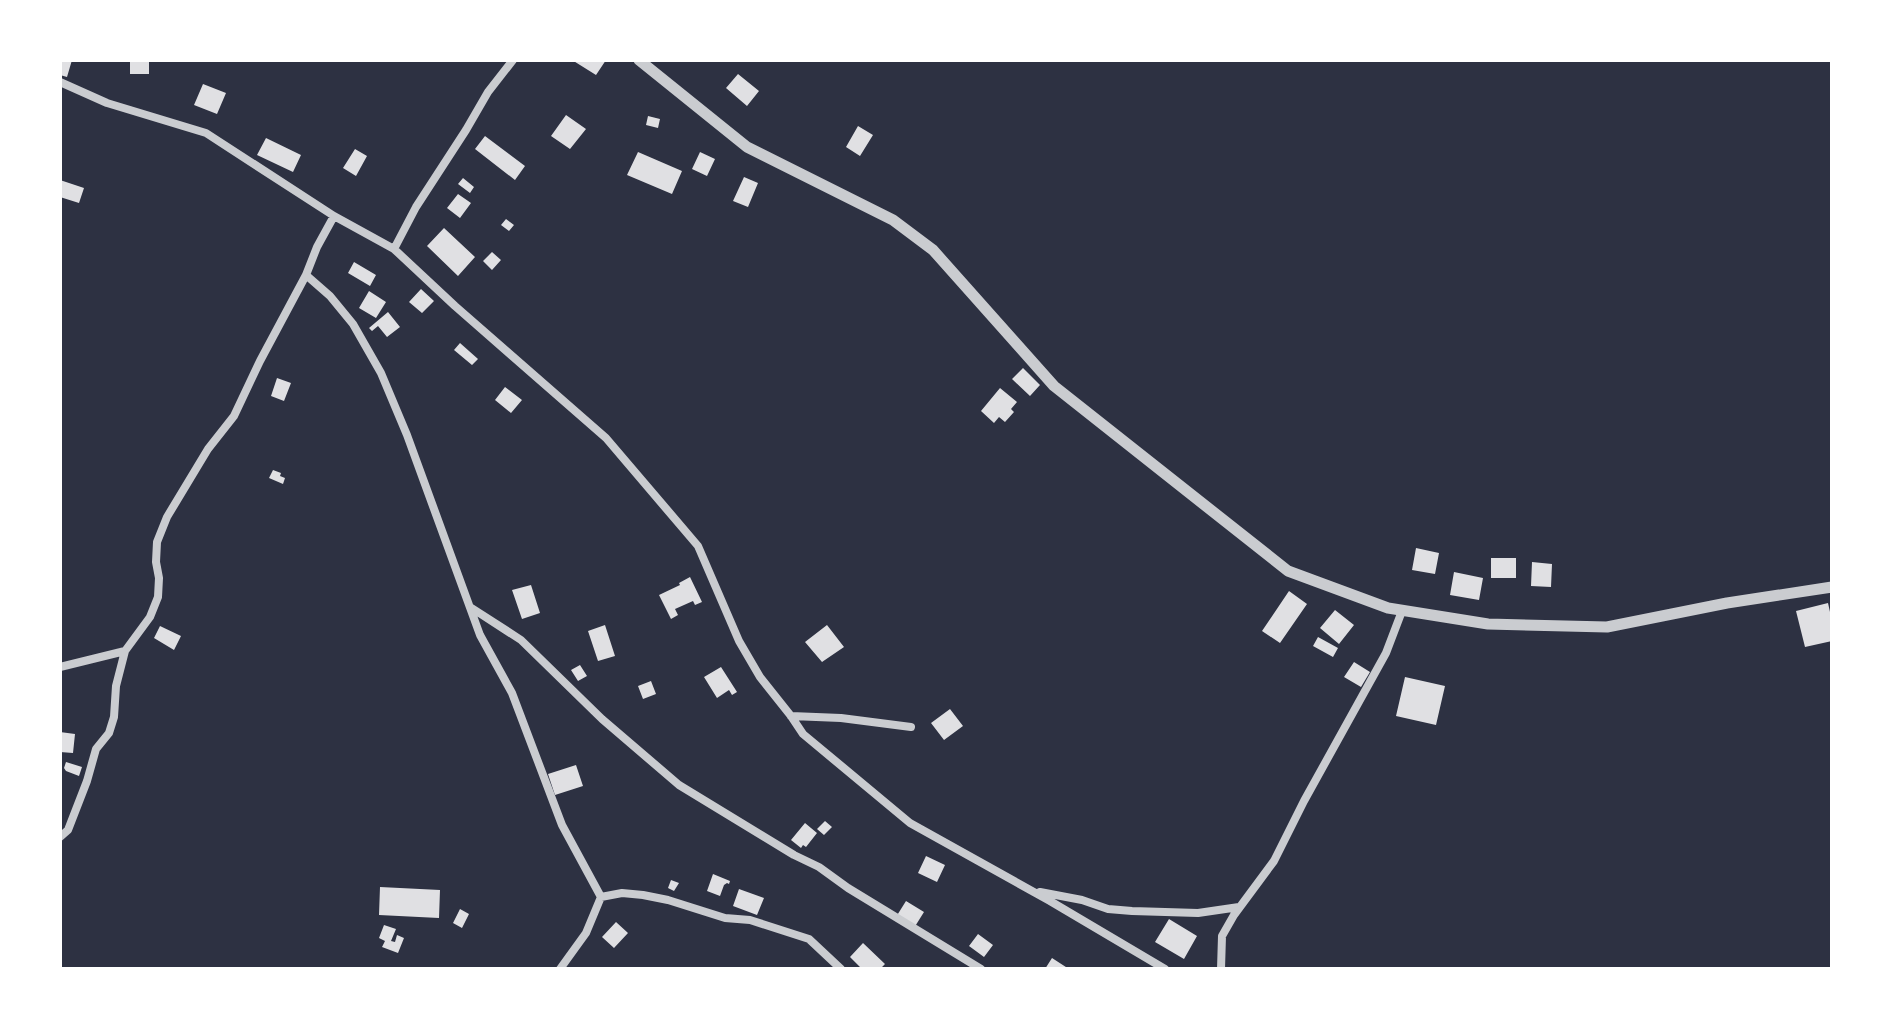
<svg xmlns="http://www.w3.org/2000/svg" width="1892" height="1029" viewBox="0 0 1892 1029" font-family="'DM Sans',sans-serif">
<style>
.building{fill:#e0e0e3}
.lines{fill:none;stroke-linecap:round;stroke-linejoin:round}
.minor{stroke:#caccd0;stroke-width:8}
.tertiary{stroke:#caccd0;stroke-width:11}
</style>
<rect width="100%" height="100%" fill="#2d3142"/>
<path class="building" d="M60,60H72L67,77L60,75Z
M130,60H149V74H130Z
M572,60H606L596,75Z
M738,74L759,91L747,106L726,88Z
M203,84L226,93L217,114L194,105Z
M566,115L586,129L570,149L551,136Z
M648,116L660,119L658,128L646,125Z
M858,126L873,135L860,156L846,147Z
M485,136L525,166L515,180L475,149Z
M266,138L301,155L293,172L257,155Z
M355,149L367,156L356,176L343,168Z
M638,152L682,171L672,194L627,175Z
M700,152L715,159L707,176L692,169Z
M744,177L758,183L748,207L733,201Z
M463,178L474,187L470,193L458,184Z
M60,180L84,188L79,203L60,197Z
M458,194L471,203L460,218L447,208Z
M506,219L514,225L509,231L501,225Z
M444,228L475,257L458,276L427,246Z
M492,252L501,260L492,270L483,261Z
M354,262L376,275L370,286L348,273Z
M421,289L434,301L422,313L409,302Z
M369,291L386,302L376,318L359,308Z
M388,312L400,327L387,337L378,326L372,331L369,328Z
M460,343L478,359L472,365L454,350Z
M1023,368L1040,385L1030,396L1012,379Z
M277,378L291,383L284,401L271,396Z
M505,387L522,400L511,413L495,400Z
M1000,388L1017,402L1011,409L1014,412L1005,422L999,417L994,423L981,411Z
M273,470L281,473L280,476L285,478L283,484L269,478Z
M1416,548L1439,553L1435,574L1412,570Z
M1491,558H1516V578H1491Z
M1532,562L1552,564L1551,587L1531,586Z
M1454,572L1483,578L1479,600L1450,595Z
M690,577L702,602L695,605L693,601L675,609L678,615L671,619L659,595L680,585L679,583Z
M531,585L540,613L522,619L512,590Z
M1289,591L1307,604L1280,643L1262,631Z
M1828,603L1832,621V641L1805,647L1796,611Z
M1335,610L1354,625L1339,644L1320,628Z
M605,625L615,656L598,661L588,631Z
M827,625L844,647L822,662L805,642Z
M160,626L181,636L174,650L154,638Z
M1318,637L1338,648L1333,657L1313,646Z
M1354,662L1370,672L1361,687L1344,677Z
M580,665L587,676L578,681L571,670Z
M721,667L737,692L732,695L729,690L717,698L704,677Z
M1405,677L1445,686L1436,725L1396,716Z
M651,681L656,694L643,699L638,686Z
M950,709L963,726L944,740L931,723Z
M60,732L75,734L73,753L60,752Z
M66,762L82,767L79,776L66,771L64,768Z
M576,765L583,786L555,795L548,774Z
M825,821L832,827L824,835L817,829Z
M805,823L817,833L806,847L803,845L801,848L791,840Z
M926,856L945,865L937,882L918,873Z
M713,874L730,881L729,884L727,883L724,885L720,896L707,891Z
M671,880L679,883L674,891L668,888Z
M380,887L440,890L439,918L379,915Z
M739,889L764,898L757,915L733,906Z
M906,901L924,912L914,928L896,917Z
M460,909L469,914L462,928L453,923Z
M1169,919L1197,936L1184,959L1155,942Z
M616,922L628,933L614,948L602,937Z
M384,925L396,929L391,941L395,942L397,935L404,938L398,953L382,947L385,941L379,938Z
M978,934L993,945L984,957L969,946Z
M863,943L885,964L880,969H862L850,957Z
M1052,958L1069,969H1045Z"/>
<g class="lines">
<path class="minor" d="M60,82L107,103L206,133L334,216L394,249L455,306L606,438L698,546L739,641L760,677L791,716L803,734L910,823L1050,901L1165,969
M334,216L317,247L306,275L330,296L353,324L381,373L407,435L480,635L512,693L562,825L601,897L622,893L643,895L668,900L725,918L750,920L809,939L841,969
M394,249L416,207L466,130L488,92L513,60
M470,607L521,640L602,719L679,785L794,855L819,867L848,888L981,969
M60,667L125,651L150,617L158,597L159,578L156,562L157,542L167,517L208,449L234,416L260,361L306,275
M791,716L841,718L911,727
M60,837L68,830L87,781L96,749L109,733L114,717L116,686L125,651
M1040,892L1082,900L1108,909L1132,911L1198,913L1239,907
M560,969L586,933L601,897
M1221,969L1222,936L1234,915L1274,861L1304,801L1386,653L1402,611"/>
<path class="tertiary" d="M639,60L747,147L893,220L933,250L1054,386L1288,571L1388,608L1488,624L1607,627L1727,603L1832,587"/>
</g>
<rect width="1892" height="1029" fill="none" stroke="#ffffff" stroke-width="124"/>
</svg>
